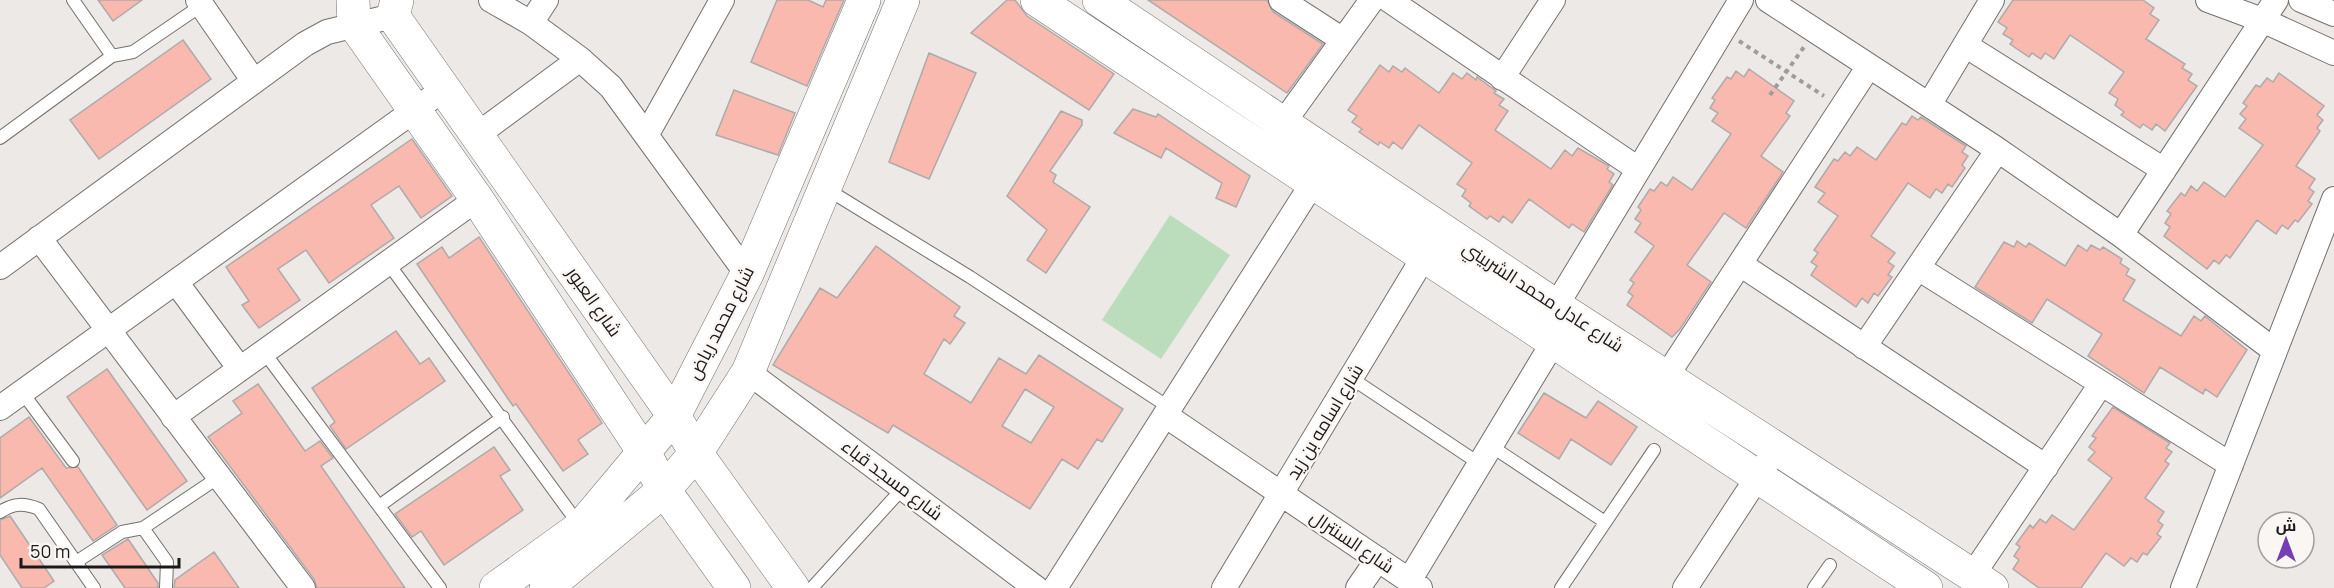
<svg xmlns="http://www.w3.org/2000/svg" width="2334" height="588" viewBox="0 0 2334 588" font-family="Manrope,Cairo,sans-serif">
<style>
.green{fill:#bbddbc}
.building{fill:#f9b9af;stroke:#aeaaa9;stroke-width:1.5;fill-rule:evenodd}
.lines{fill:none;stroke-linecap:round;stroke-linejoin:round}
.lane-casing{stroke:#74716e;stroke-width:14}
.street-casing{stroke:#74716e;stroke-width:26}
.secondary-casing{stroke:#74716e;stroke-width:34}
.path{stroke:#9f9c9a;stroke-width:4;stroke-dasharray:4.5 4.5;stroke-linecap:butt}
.lane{stroke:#fff;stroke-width:12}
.street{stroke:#fff;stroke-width:24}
.secondary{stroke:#fff;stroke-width:33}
.labels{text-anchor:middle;stroke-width:4.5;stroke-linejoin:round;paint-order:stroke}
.street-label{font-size:18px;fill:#1a1918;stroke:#faf6f3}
</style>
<rect width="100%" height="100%" fill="#ece9e6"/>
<path class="green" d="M1170,215L1230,255L1161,359L1102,320Z"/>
<path class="building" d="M98,0H142L113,21Z
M777,0H808L823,7L826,0H844L807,86L751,62Z
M1007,0H1015L1027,16L1114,74L1089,110L971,33Z
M1148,0H1267L1273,12L1323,44L1287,93Z
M2013,0H2143L2154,8L2150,14L2159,20L2146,39L2185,64L2182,68L2192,74L2188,80L2197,86L2165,131L2156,124L2152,130L2143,124L2140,128L2121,115L2124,112L2115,105L2118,99L2109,93L2124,72L2070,35L2054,59L2045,53L2041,59L2032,53L2029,57L2010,44L2013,40L2003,34L2007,28L1998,22Z
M183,40L211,79L99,159L70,120Z
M929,53L976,73L929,179L889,162Z
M1380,65L1389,72L1393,66L1402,72L1405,68L1439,93L1453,73L1462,79L1467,73L1476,80L1477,77L1496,91L1494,93L1504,99L1499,105L1508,111L1495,130L1551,169L1565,150L1572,156L1578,148L1609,166L1607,169L1614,174L1609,182L1613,185L1584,232L1572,224L1569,228L1529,199L1512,223L1503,216L1499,222L1490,216L1487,219L1469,206L1471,203L1462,196L1466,190L1457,184L1472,163L1419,125L1402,149L1393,142L1389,148L1380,142L1378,145L1359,132L1362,129L1352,122L1357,116L1348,110Z
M1749,69L1794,101L1786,113L1790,116L1761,156L1783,172L1746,228L1724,213L1687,265L1711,282L1680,329L1672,337L1627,305L1633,296L1628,292L1634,283L1630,280L1654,246L1635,232L1641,223L1635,219L1641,210L1638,207L1650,189L1654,191L1661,182L1667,186L1673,177L1692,190L1731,134L1712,121L1718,113L1710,108L1715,100L1712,98L1727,77L1731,79L1736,71L1744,77Z
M2279,73L2324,106L2317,115L2323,120L2317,128L2320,131L2296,166L2315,179L2309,188L2314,192L2308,201L2312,204L2298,222L2295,220L2288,229L2282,225L2276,234L2257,220L2230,258L2226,255L2219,264L2214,260L2207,269L2164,236L2170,227L2165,223L2171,214L2167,211L2181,193L2185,196L2191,186L2197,191L2204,182L2225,197L2263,145L2239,128L2246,119L2240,114L2247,106L2243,103L2256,85L2260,87L2267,78L2273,82Z
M734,90L795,113L778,155L716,135Z
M1133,109L1156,117L1158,114L1250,176L1236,207L1216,198L1222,183L1166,148L1161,158L1114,133Z
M1061,111L1082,120V125L1050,171L1056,175L1053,182L1090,207L1046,273L1027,260L1047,230L1007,196Z
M1912,116L1918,120L1921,117L1966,146L1962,152L1968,156L1962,165L1965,168L1952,187L1948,184L1942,193L1936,189L1930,198L1908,183L1871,236L1895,253L1888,262L1894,266L1888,275L1892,277L1878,296L1874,293L1868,303L1862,298L1856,307L1811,275L1817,266L1811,262L1818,253L1814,250L1838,216L1818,202L1825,193L1815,187L1834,159L1838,161L1845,152L1850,156L1857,147L1876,160L1902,123L1906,125Z
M412,139L452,196L421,218L399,186L371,205L394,238L329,283L306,250L278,269L300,300L259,328L242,305L249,301L226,267Z
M479,237L602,423L578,440L588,454L563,471L516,404L513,406L417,264L442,247L449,258Z
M2017,241L2026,247L2029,243L2065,266L2078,245L2087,251L2091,245L2100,250L2103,247L2122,259L2120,263L2129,269L2126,275L2135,280L2123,300L2181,336L2194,316L2201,321L2205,316L2247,350L2217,397L2205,389L2203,394L2160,367L2144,393L2088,356L2102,334L2047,299L2032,323L1975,287L2004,242L2014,247Z
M876,246L960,307L954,316L965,323L950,344L944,339L924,374L971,403L999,358L1026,374L1039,355L1123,409L1102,442L1097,439L1078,469L1062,459L1030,509L893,425L888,433L773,365L820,288L837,298ZM1025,389L1054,407L1031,443L1002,426Z
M396,331L420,364L429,358L445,381L346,449L330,426L335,422L312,388Z
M107,369L187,481L147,510L67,397Z
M258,384L305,451L320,441L333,458L321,466L405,588H317L314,579L208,437L242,413L233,401Z
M1544,393L1586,418L1598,401L1637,427L1611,465L1571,439L1559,459L1518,433Z
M2113,407L2170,443L2166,448L2172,452L2165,461L2169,464L2145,498L2164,512L2158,521L2163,525L2157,534L2161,537L2147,555L2143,553L2137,562L2131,558L2124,566L2106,553L2081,588H2039L2013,569L2019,560L2014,556L2020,547L2016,544L2030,525L2033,528L2040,519L2046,523L2052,515L2074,530L2112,478L2088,460L2095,452L2089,447L2096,438L2092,436Z
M29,417L66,468L78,467L117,525L93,541L42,468L0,498V438Z
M494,447L510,470L500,476L523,510L444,565L421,531L412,537L395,514Z
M10,516L54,581L44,588H22L0,555V520Z
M128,539L158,583V588H125L102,555Z
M214,552L239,588H174L175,580Z"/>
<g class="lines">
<g class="lane-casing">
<path id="lane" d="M112,56L133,52L202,5
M0,138L112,56L73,0
M825,188L970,277L1170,408
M388,263L580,526
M264,352L440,588
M1351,378L1480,464
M22,392L73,461
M1491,446L1605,522
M379,506L503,417
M0,512C14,503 24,503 39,509L94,588
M143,528L167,562L166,588
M76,562L122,532L143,528L219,477
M812,588L903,488
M1561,588L1654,450
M1814,588L1830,565"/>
</g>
<g class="street-casing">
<path id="street" d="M198,0L253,80
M491,0L531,23L580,59L611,87L747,274
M1281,0L1343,40
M1389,0L1638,169
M1768,0L1995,148L2121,235L2275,351
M2208,0L2262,20L2334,53
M2301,0L2334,14
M531,23L546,0
M1965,45L2164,170
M1502,78L1553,0
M1929,105L1992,0
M647,134L722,0
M477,135L580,59
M1273,137L1372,0
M2121,235L2276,0
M39,238L303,588
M1740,264L2046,467
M0,267L305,44L327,32L393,16
M1918,268L2231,465
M176,282L240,369
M1556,306L1741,0
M1864,347L1997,151
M748,372L1036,588
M1666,377L1869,66
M0,408L444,89
M1165,415L1420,588
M173,417L477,199
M1972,576L2101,384
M1409,581L1554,341
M1055,588L1314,181
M1224,588L1425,255
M1358,588L1378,559
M1685,588L1776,449
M2183,588L2334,199"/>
</g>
<g class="secondary-casing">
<path id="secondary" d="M353,0L354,24L477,199L645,454L664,490L734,588
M397,0L393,16L674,416L696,453L793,588
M1037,0L1926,588
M1099,0L1556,306L1992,588
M496,588L581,527L674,416L747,274L864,0
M546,588L664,490L696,453L748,372L903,0"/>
</g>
<path class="path" d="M1739,41L1824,96
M1770,95L1804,47"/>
<use href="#lane" class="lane"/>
<use href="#street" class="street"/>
<use href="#secondary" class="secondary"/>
</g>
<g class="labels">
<g class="street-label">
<text transform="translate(1543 297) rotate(33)" y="6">شارع عادل محمد الشربيني</text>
<text transform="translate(594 302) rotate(55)" y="6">شارع العبور</text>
<text transform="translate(721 323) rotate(-63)" y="6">شارع محمد رياض</text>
<text transform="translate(1325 422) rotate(-59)" y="6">شارع اسامه بن زيد</text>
<text transform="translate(892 480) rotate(37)" y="6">شارع مسجد قباء</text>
<text transform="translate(1352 542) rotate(34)" y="6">شارع السنترال</text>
</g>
</g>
<g transform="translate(2286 540)"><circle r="28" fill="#faf6f3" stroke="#a09e9b" stroke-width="1.5"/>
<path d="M0-4.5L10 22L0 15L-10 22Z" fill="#763eb5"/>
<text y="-9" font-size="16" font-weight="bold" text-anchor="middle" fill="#1a1918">ش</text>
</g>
<path d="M21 558v9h158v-9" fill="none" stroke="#1a1918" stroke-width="3"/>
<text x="30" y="558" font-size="18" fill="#1a1918" stroke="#faf6f3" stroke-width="4.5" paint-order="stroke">50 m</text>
</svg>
